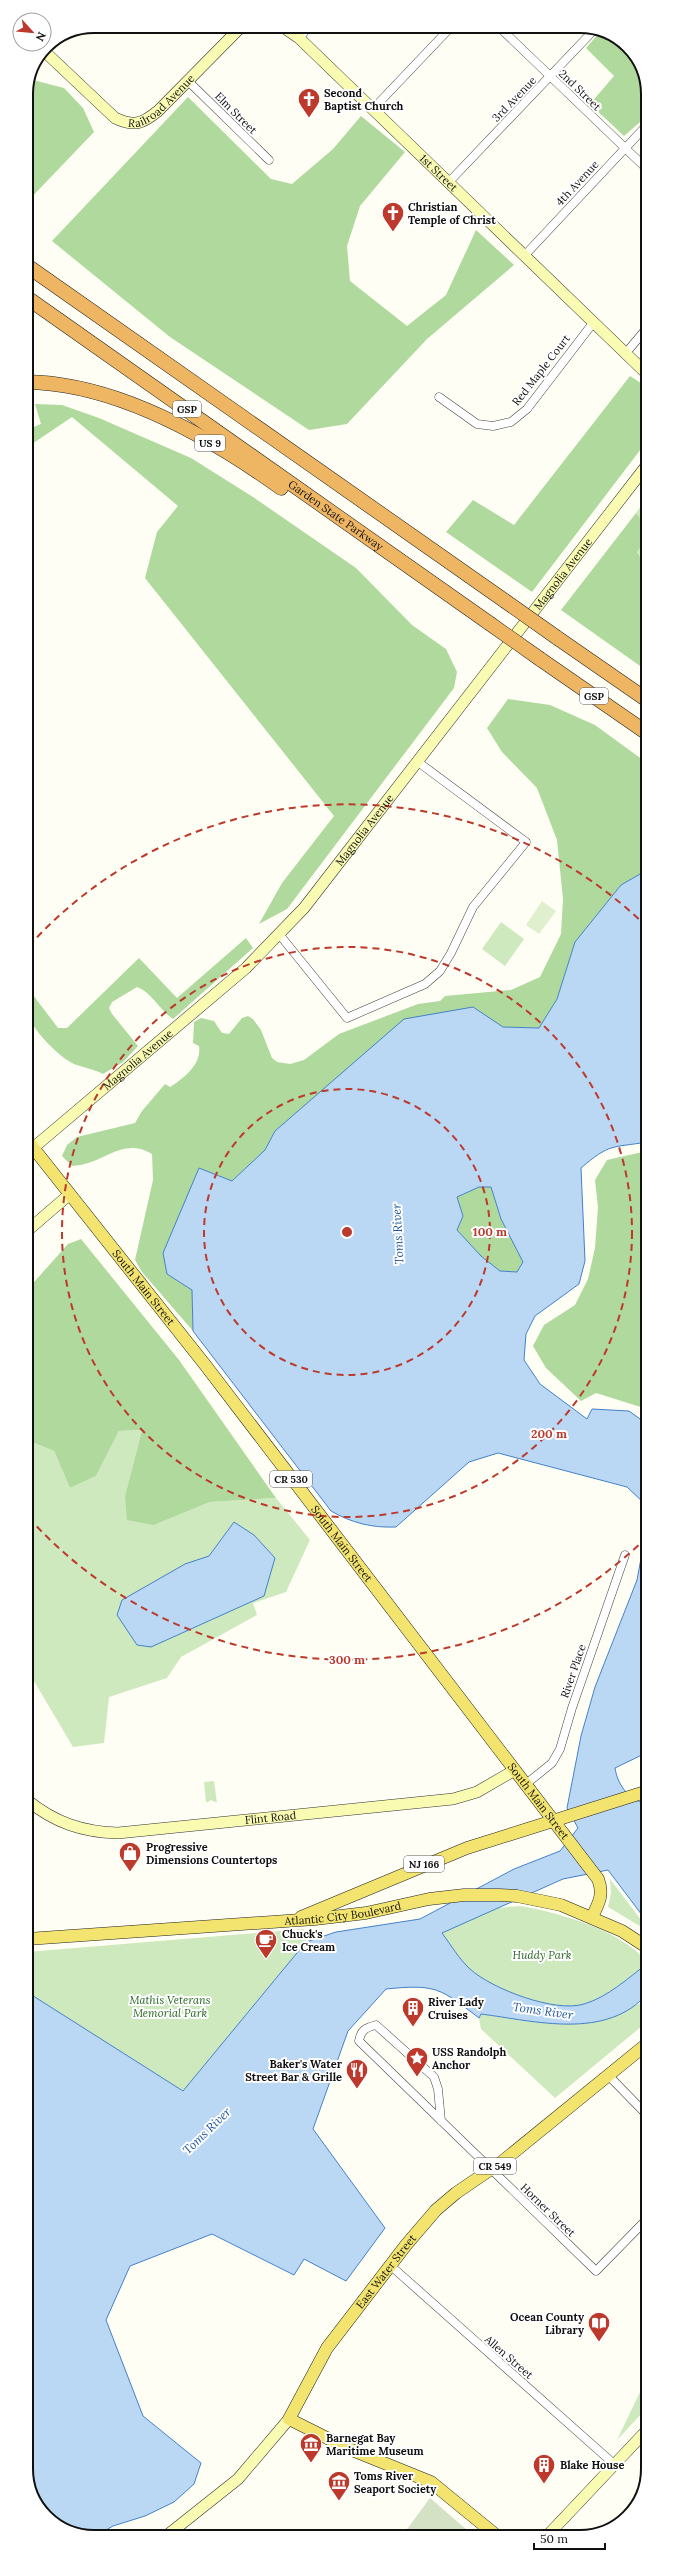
<svg xmlns="http://www.w3.org/2000/svg" width="674" height="2563" viewBox="0 0 674 2563" font-family="Lora,serif">
<style>
.green{fill:#cee9be;fill-rule:evenodd}
.forest{fill:#b0d99d}
.cemetery{fill:#d4e1c4}
.pitch{fill:#e0f0cf}
.water{fill:#bad7f4;stroke:#4482c8;fill-rule:evenodd}
.lines{fill:none;stroke-linecap:round;stroke-linejoin:round}
.street-casing{stroke:#434343;stroke-width:9}
.secondary-casing{stroke:#323232;stroke-width:12}
.primary-casing{stroke:#212121;stroke-width:13}
.highway-casing{stroke:#212121;stroke-width:15}
.street{stroke:#fff;stroke-width:8}
.secondary{stroke:#fafbb2;stroke-width:11}
.primary{stroke:#f3e46f;stroke-width:12}
.highway{stroke:#eeb562;stroke-width:14}
.highway-bridge-casing{stroke:#212121;stroke-width:15;stroke-linecap:butt}
.highway-bridge{stroke:#eeb562;stroke-width:14}
.ring{fill:none;stroke:#bc392c;stroke-width:2;stroke-dasharray:7 5}
.labels{text-anchor:middle;stroke-width:4;stroke-linejoin:round;paint-order:stroke}
.shield{fill:#fff;stroke:#585858;stroke-width:1}
.shield-label{font-size:10px;font-weight:bold;fill:#101010}
.street-label{font-size:11px;fill:#101010;stroke:#fff}
.poi-label{font-size:11px;font-weight:bold;fill:#101010;stroke:#fff;text-anchor:start}
.park-label{font-size:11px;font-style:italic;fill:#276622;stroke:#fff}
.water-label{font-size:12px;font-style:italic;fill:#1d559e;stroke:#fff}
.rim{fill:none;stroke:#101010;stroke-width:2}
.centre{fill:#bc392c;stroke:#fff;stroke-width:2}
.ring-label{font-size:12px;text-anchor:middle;font-weight:bold;fill:#bc392c;stroke:#fff;stroke-width:4;stroke-linejoin:round;paint-order:stroke}
</style>
<rect width="100%" height="100%" fill="#fefef4"/>
<path class="green" d="M647,498V526L636,513Z
M647,539V568L637,552Z
M501,922L524,939L505,966L482,949Z
M142,1430L125,1496L154,1525L210,1502L276,1498L310,1540L286,1592L253,1603L257,1615L181,1657L167,1678L109,1697L104,1743L73,1747L31,1676L27,1653V1440L54,1451L70,1488L96,1476L119,1431ZM234,1522L254,1535L275,1558L185,1564L209,1556Z
M214,1781L217,1803L211,1800L206,1803L204,1782Z
M610,1879L648,1929V1931L608,1907L611,1893Z
M520,1906C561,1913 621,1930 648,1963C628,1978 608,1997 584,2004C555,2013 491,1989 470,1969C459,1959 451,1945 442,1933L496,1908Z
M304,1929L306,1942L183,2091L27,1992V1952Z
M648,1993V2021L555,2098L481,2029L479,2018L481,2014L565,2024L639,2004Z
M641,2390L643,2412L617,2440Z"/>
<path class="forest" d="M600,32L625,43L647,80V116L624,136L590,104L614,76L586,48Z
M29,79L64,88L83,108L94,132L26,203V94Z
M188,97L271,179L292,184L333,149L361,116L405,152L360,206L347,246L350,281L407,326L446,295L476,230L514,265L427,339L347,424L309,430L170,337L52,241Z
M630,376L647,387V441L532,592L446,532L473,500L514,525Z
M35,404L62,405L99,418L191,458L253,497L356,568L412,625L446,649L457,672L454,688L287,909L259,924L282,883L334,816L145,578L157,532L178,506L72,417L26,448V430L41,424Z
M636,513L647,526V539L637,552L647,568V661L643,668L561,610Z
M508,699L550,705L595,725L647,763V870L621,885L575,942L557,999L539,1028L503,1027L473,1007L328,1086L275,1131L265,1150L232,1181L199,1168L167,1274L192,1290L193,1331L142,1272L135,1260L153,1180L152,1154C121,1136 104,1165 72,1166L62,1156L67,1145L77,1137L135,1123L142,1111L165,1084L170,1087C184,1078 202,1064 199,1046L193,1043L194,1022L201,1018L214,1021L222,1033L229,1034L242,1018L248,1016L253,1019L261,1030L272,1058L277,1062L290,1064L304,1060L339,1034L418,1004L440,1001L445,996L511,990L540,977L561,934L563,899L557,840L537,788L502,752L487,728Z
M246,938L253,948L173,1019C160,1010 151,992 137,987L112,1002L109,1008L112,1014L138,1046L123,1062L103,1074C94,1069 84,1068 74,1064C59,1057 31,1029 27,1012C25,1005 27,995 27,987L58,1028H67L139,958L177,998Z
M647,1151V1409L596,1393L581,1401L546,1368L533,1346L544,1325L575,1305L588,1279L595,1248L598,1207L595,1180L607,1160Z
M479,1187H491L501,1219L523,1262L517,1272L500,1271L481,1256L457,1230L463,1216L457,1197Z
M81,1239L179,1360L276,1498L210,1502L154,1525L127,1520L125,1496L142,1430L119,1431L96,1476L70,1488L54,1451L27,1440V1290L68,1244Z"/>
<path class="cemetery" d="M430,2498L474,2536H402Z"/>
<path class="pitch" d="M542,901L556,911L539,934L526,925Z"/>
<path class="water" d="M647,870V1142C612,1148 610,1143 581,1168L585,1261L579,1284L535,1316L526,1334L524,1360L540,1384L587,1419L592,1409L629,1411L647,1424V1509L646,1505L627,1487L498,1453L469,1462L396,1527C372,1528 352,1523 331,1511L193,1331L192,1290L167,1274L163,1253L199,1168L232,1181L265,1150L275,1131L404,1019L473,1007L503,1027L539,1028L557,999L575,942L621,885ZM479,1187H491L501,1219L523,1262L517,1272L500,1271L481,1256L457,1230L463,1216L457,1197Z
M234,1522L254,1535L275,1558L264,1596L151,1647L137,1645L117,1615L122,1600L185,1564L209,1556Z
M647,1526L648,1752L615,1768C618,1787 630,1800 648,1805V1923L608,1870L563,1879L442,1933C451,1945 459,1959 470,1969C492,1989 555,2013 584,2004C608,1997 628,1978 648,1963V1993C607,2041 535,2021 481,2014L479,2018C440,1988 436,1984 386,1989L348,2031L313,2129L385,2228L346,2281L304,2259L294,2275L212,2234L130,2266L106,2320L143,2416L201,2463L194,2484L174,2502L145,2516L113,2526L94,2537L49,2520L27,2483V1992L183,2091L306,1942L336,1932L420,1919L514,1869L560,1851L578,1828L567,1808L581,1736L595,1687L637,1580Z"/>
<g class="lines">
<g class="street-casing">
<path id="street" d="M499,27L647,169
M299,38L307,29
M188,81L269,160
M372,110L451,27
M448,183L594,30
M524,256L647,125
M625,354L647,328
M439,397L477,424L493,426L511,422L527,409L593,323
M279,934L347,1018L425,984L440,971L451,953L473,907L526,842L418,762
M526,1784L552,1763L560,1749L572,1708L625,1555
M607,2074L648,2116
M441,2121L438,2089L434,2077L376,2025C365,2028 361,2030 359,2041L596,2271L648,2218
M391,2266L614,2464"/>
</g>
<g class="secondary-casing">
<g id="secondary">
<path id="s1" d="M286,29L299,38L647,374"/>
<path id="s2" d="M43,50L115,118C134,127 142,124 158,111L239,29"/>
<path id="s3" d="M33,1148L246,968L304,908L647,465"/>
<path d="M27,1231L70,1194"/>
<path id="s4" d="M27,1800C55,1823 83,1832 118,1833L453,1799L477,1792L515,1770"/>
<path d="M547,2536L648,2429"/>
<path d="M165,2537L238,2479L289,2419"/>
</g>
</g>
<g class="primary-casing">
<g id="primary">
<path id="s5" d="M27,1140L206,1366L598,1879C604,1894 599,1903 592,1917"/>
<path d="M301,1917L467,1848L648,1791"/>
<path id="s6" d="M27,1939L315,1919L366,1913L429,1899L464,1895H499L517,1896L561,1905L622,1931L648,1948"/>
<path id="s7" d="M497,2536L431,2482L347,2448L289,2419L327,2348L406,2245L436,2210L456,2193L503,2161L648,2043"/>
</g>
</g>
<g class="highway-casing">
<g id="highway">
<path d="M26,265L505,601"/>
<path id="s8" d="M26,297L489,623"/>
<path d="M26,382C115,383 210,437 281,488"/>
<path d="M556,637L647,700"/>
<path d="M540,659L647,733"/>
</g>
</g>
<use href="#street" class="street"/>
<use href="#secondary" class="secondary"/>
<use href="#primary" class="primary"/>
<use href="#highway" class="highway"/>
<g class="highway-bridge-casing">
<path id="highway-bridge" d="M505,601L556,637
M489,623L540,659"/>
</g>
<use href="#highway-bridge" class="highway-bridge"/>
</g>
<g class="ring">
<circle cx="347" cy="1232" r="143"/>
<circle cx="347" cy="1232" r="285"/>
<path d="M647 1537A428 428 0 0 1 29 1518M29 946A428 428 0 0 1 647 927"/>
</g>
<defs>
<g id="church-pin" transform="scale(1.15)"><path d="M0 17L-7.5 6A9.5 9.5 0 1 1 7.5 6Z" fill="#bc392c" stroke="#fff"/><path d="M-1.2-6h2.4v3.5h3.3v2.4h-3.3V6h-2.4V-.1h-3.3v-2.4h3.3Z" fill="#fff"/></g>
<g id="shop-pin" transform="scale(1.15)"><path d="M0 17L-7.5 6A9.5 9.5 0 1 1 7.5 6Z" fill="#bc392c" stroke="#fff"/><path d="M-5-2.5h2.3a2.7 3.5 0 0 1 5.4 0H5L5.5 6h-11ZM-1.5-2.5h3a1.5 2.3 0 0 0-3 0Z" fill="#fff"/></g>
<g id="cafe-pin" transform="scale(1.15)"><path d="M0 17L-7.5 6A9.5 9.5 0 1 1 7.5 6Z" fill="#bc392c" stroke="#fff"/><path d="M-5.5-4.5H6V0H3Q3 3.5 0 3.5H-2.5Q-5.5 3.5-5.5 0ZM3-3.2v2h1.7v-2ZM-6 4.5H4V6H-6Z" fill="#fff"/></g>
<g id="building-pin" transform="scale(1.15)"><path d="M0 17L-7.5 6A9.5 9.5 0 1 1 7.5 6Z" fill="#bc392c" stroke="#fff"/><path d="M-4-6H4V6H1V3H-1V6H-4ZM-2.5-4.3h1.7v1.8h-1.7ZM.8-4.3h1.7v1.8H.8ZM-2.5-1h1.7V.8h-1.7ZM.8-1h1.7V.8H.8Z" fill="#fff"/></g>
<g id="sight-pin" transform="scale(1.15)"><path d="M0 17L-7.5 6A9.5 9.5 0 1 1 7.5 6Z" fill="#bc392c" stroke="#fff"/><path d="M0-6L1.8-2.2L6-1.7L2.9 1.2L3.7 5.4L0 3.3L-3.7 5.4L-2.9 1.2L-6-1.7L-1.8-2.2Z" fill="#fff"/></g>
<g id="restaurant-pin" transform="scale(1.15)"><path d="M0 17L-7.5 6A9.5 9.5 0 1 1 7.5 6Z" fill="#bc392c" stroke="#fff"/><path d="M-5-6h1v4h1v-4h1v4h1v-4h1v5L-1.5 .5V6h-2V.5L-5-1ZM5-6V6H3V1.5H1.5Q1.5-4 5-6Z" fill="#fff"/></g>
<g id="library-pin" transform="scale(1.15)"><path d="M0 17L-7.5 6A9.5 9.5 0 1 1 7.5 6Z" fill="#bc392c" stroke="#fff"/><path d="M-6-4Q-3-5.5-.7-3.5V5Q-3 3-6 4ZM6-4Q3-5.5 .7-3.5V5Q3 3 6 4Z" fill="#fff"/></g>
<g id="museum-pin" transform="scale(1.15)"><path d="M0 17L-7.5 6A9.5 9.5 0 1 1 7.5 6Z" fill="#bc392c" stroke="#fff"/><path d="M0-6L6-3V-2H-6V-3ZM-5-1h2V3h-2ZM-1-1h2V3h-2ZM3-1h2V3H3ZM-6 4H6V6H-6Z" fill="#fff"/></g>
</defs>
<g fill-rule="evenodd">
<use href="#church-pin" x="309" y="99"/>
<use href="#church-pin" x="393" y="213"/>
<use href="#shop-pin" x="130" y="1853"/>
<use href="#cafe-pin" x="266" y="1940"/>
<use href="#building-pin" x="413" y="2008"/>
<use href="#sight-pin" x="417" y="2058"/>
<use href="#restaurant-pin" x="357" y="2070"/>
<use href="#library-pin" x="599" y="2323"/>
<use href="#museum-pin" x="311" y="2444"/>
<use href="#building-pin" x="544" y="2465"/>
<use href="#museum-pin" x="339" y="2482"/>
</g>
<g class="labels">
<g class="shield">
<rect x="173" y="401" width="28" height="16" rx="3"/>
<rect x="195" y="435" width="30" height="16" rx="3"/>
<rect x="580" y="688" width="28" height="16" rx="3"/>
<rect x="270" y="1471" width="42" height="16" rx="3"/>
<rect x="404" y="1856" width="40" height="16" rx="3"/>
<rect x="474" y="2158" width="42" height="16" rx="3"/>
</g>
<g class="shield-label">
<text x="187" y="413">GSP</text>
<text x="210" y="447">US 9</text>
<text x="594" y="700">GSP</text>
<text x="291" y="1483">CR 530</text>
<text x="424" y="1868">NJ 166</text>
<text x="495" y="2170">CR 549</text>
</g>
<g class="street-label">
<text transform="translate(580 90) rotate(44)" y="4">2nd Street</text>
<text dy="4" stroke="none"><textPath href="#s2" startOffset="154">Railroad Avenue</textPath></text>
<text transform="translate(514 99) rotate(-46)" y="4">3rd Avenue</text>
<text transform="translate(236 113) rotate(45)" y="4">Elm Street</text>
<text dy="4" stroke="none"><textPath href="#s1" startOffset="210">1st Street</textPath></text>
<text transform="translate(577 183) rotate(-47)" y="4">4th Avenue</text>
<text transform="translate(541 370) rotate(-52)" y="4">Red Maple Court</text>
<text dy="4" stroke="none"><textPath href="#s8" startOffset="379">Garden State Parkway</textPath></text>
<text dy="4" stroke="none"><textPath href="#s3" startOffset="785">Magnolia Avenue</textPath></text>
<text dy="4" stroke="none"><textPath href="#s3" startOffset="461">Magnolia Avenue</textPath></text>
<text dy="4" stroke="none"><textPath href="#s3" startOffset="137">Magnolia Avenue</textPath></text>
<text dy="4" stroke="none"><textPath href="#s5" startOffset="188">South Main Street</textPath></text>
<text dy="4" stroke="none"><textPath href="#s5" startOffset="512">South Main Street</textPath></text>
<text transform="translate(573 1671) rotate(-71)" y="4">River Place</text>
<text dy="4" stroke="none"><textPath href="#s5" startOffset="836">South Main Street</textPath></text>
<text dy="4" stroke="none"><textPath href="#s4" startOffset="252">Flint Road</textPath></text>
<text dy="4" stroke="none"><textPath href="#s6" startOffset="317">Atlantic City Boulevard</textPath></text>
<text transform="translate(548 2210) rotate(44)" y="4">Horner Street</text>
<text dy="4" stroke="none"><textPath href="#s7" startOffset="418">East Water Street</textPath></text>
<text transform="translate(509 2357) rotate(41)" y="4">Allen Street</text>
</g>
<g class="poi-label">
<text x="324" y="97">Second<tspan x="324" dy="13">Baptist Church</tspan></text>
<text x="408" y="211">Christian<tspan x="408" dy="13">Temple of Christ</tspan></text>
<text x="146" y="1851">Progressive<tspan x="146" dy="13">Dimensions Countertops</tspan></text>
<text x="282" y="1938">Chuck's<tspan x="282" dy="13">Ice Cream</tspan></text>
<text x="428" y="2006">River Lady<tspan x="428" dy="13">Cruises</tspan></text>
<text x="432" y="2056">USS Randolph<tspan x="432" dy="13">Anchor</tspan></text>
<text x="342" y="2068" text-anchor="end">Baker's Water<tspan x="342" dy="13">Street Bar &amp; Grille</tspan></text>
<text x="584" y="2321" text-anchor="end">Ocean County<tspan x="584" dy="13">Library</tspan></text>
<text x="326" y="2442">Barnegat Bay<tspan x="326" dy="13">Maritime Museum</tspan></text>
<text x="560" y="2469">Blake House</text>
<text x="354" y="2480">Toms River<tspan x="354" dy="13">Seaport Society</tspan></text>
</g>
<g class="park-label">
<text x="542" y="1959">Huddy Park</text>
<text x="170" y="2004">Mathis Veterans<tspan x="170" dy="13">Memorial Park</tspan></text>
</g>
<g class="water-label">
<text transform="translate(398 1234) rotate(-93)" y="4">Toms River</text>
<text transform="translate(543 2011) rotate(8)" y="4">Toms River</text>
<text transform="translate(207 2131) rotate(-44)" y="4">Toms River</text>
</g>
</g>
<path d="M0 0H674V2563H0ZM94 33H580A61 61 0 0 1 641 94V2469A61 61 0 0 1 580 2530H94A61 61 0 0 1 33 2469V94A61 61 0 0 1 94 33Z" fill="#fff" fill-rule="evenodd"/>
<path class="rim" d="M94 33H580A61 61 0 0 1 641 94V2469A61 61 0 0 1 580 2530H94A61 61 0 0 1 33 2469V94A61 61 0 0 1 94 33Z"/>
<circle cx="347" cy="1232" r="6" class="centre"/>
<g class="ring-label">
<text x="490" y="1236">100 m</text>
<text x="549" y="1438">200 m</text>
<text x="347" y="1664">300 m</text>
</g>
<g transform="translate(32 32) rotate(117)"><circle r="19" fill="#ffffff" stroke="#9f9f9f"/>
<path d="M0-3L7 15L0 10L-7 15Z" fill="#bc392c"/>
<text y="-6" font-size="11" font-weight="bold" text-anchor="middle" fill="#101010">N</text>
</g>
<path d="M534 2543v6h71v-6" fill="none" stroke="#101010" stroke-width="2"/>
<text x="540" y="2543" font-size="12" fill="#101010" stroke="#ffffff" stroke-width="3" paint-order="stroke">50 m</text>
</svg>
